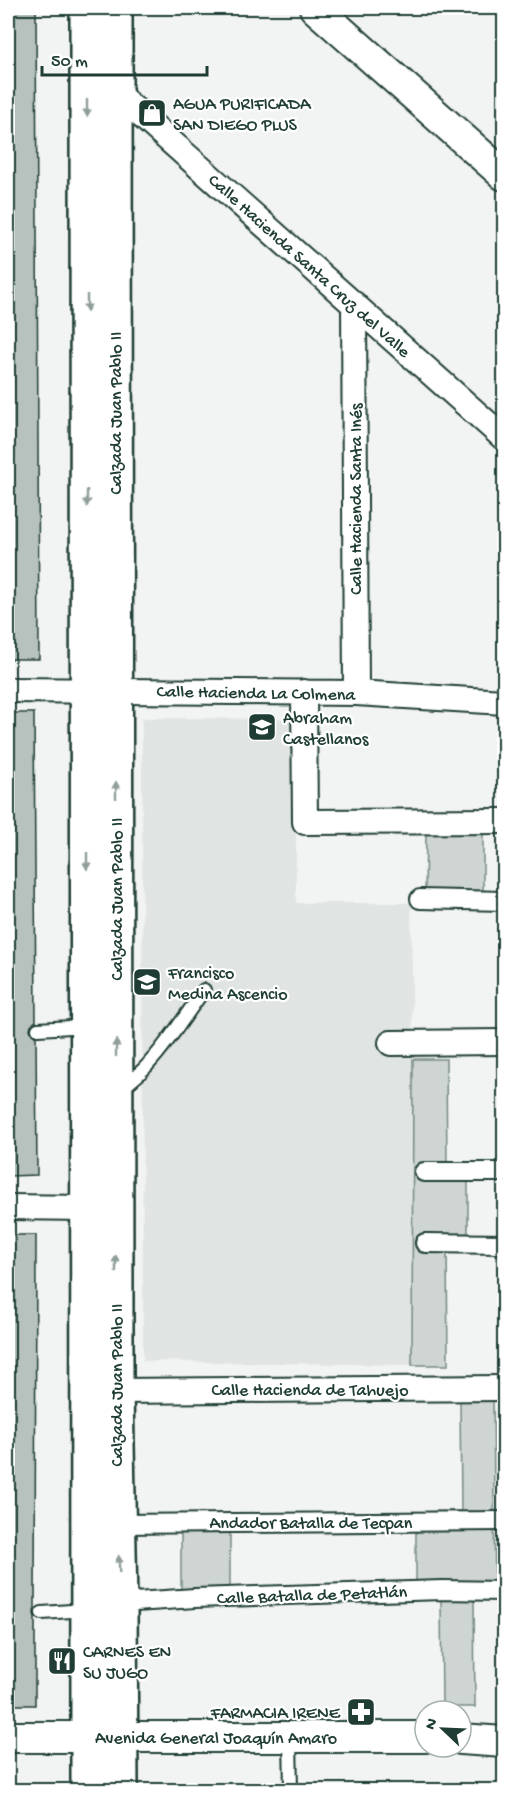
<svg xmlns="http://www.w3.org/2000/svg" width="512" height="1798" viewBox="0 0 512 1798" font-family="'Gochi Hand',sans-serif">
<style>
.built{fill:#e0e4e3}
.green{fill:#ced5d3;stroke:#768984;stroke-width:1.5}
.building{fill:#b7c1bd;stroke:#1f3d34;stroke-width:1.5}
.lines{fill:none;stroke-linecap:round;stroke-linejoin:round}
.service-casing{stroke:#1f3d34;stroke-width:16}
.pedestrian-casing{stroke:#1f3d34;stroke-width:22}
.minor-casing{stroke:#1f3d34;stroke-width:28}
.tertiary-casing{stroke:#1f3d34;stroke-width:34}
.secondary-casing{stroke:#1f3d34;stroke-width:38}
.service{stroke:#fff;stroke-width:12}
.pedestrian{stroke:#fff;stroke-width:18}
.minor{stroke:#fff;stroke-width:24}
.tertiary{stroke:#fff;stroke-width:30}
.secondary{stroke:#fff;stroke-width:33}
.oneway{fill:#8f9e9a}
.labels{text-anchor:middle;stroke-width:4.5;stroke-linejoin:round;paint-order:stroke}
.poi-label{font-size:18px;fill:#1f3d34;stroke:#fff;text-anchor:start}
.street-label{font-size:18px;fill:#1f3d34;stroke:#fff}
</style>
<rect width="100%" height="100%" fill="#f2f3f3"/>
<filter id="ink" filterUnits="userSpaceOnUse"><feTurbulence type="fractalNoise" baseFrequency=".0167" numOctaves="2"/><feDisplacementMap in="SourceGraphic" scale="12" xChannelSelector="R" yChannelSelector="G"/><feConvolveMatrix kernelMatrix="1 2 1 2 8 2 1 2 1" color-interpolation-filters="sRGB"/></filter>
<g filter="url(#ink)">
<path class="built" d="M142,718L296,719V903H411L413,1059L412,1365L143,1361Z"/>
<path class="green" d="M426,831L483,832V895H425Z
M413,1059H446L447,1168L468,1169V1246L447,1247L448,1365H412Z
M460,1394H493L495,1599H474L475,1707H442L441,1598L416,1597V1512L461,1511Z
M181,1528H230V1590L181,1591Z"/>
<path class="building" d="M8,8H36L39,659H8Z
M8,713H34L36,1021L31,1025L30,1029L32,1034L36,1037L37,1175L8,1176Z
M8,1235H36L35,1608L34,1613L35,1618V1705H8Z"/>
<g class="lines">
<g class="service-casing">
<path id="service" d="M38,1029L87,1026
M120,1089C152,1069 181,1021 204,990
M42,1613L86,1610
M290,1738L291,1790"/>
</g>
<g class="pedestrian-casing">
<path id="pedestrian" d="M420,899L504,901
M424,1172H504
M425,1243L504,1244
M118,1524L504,1521
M120,1603L195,1598L442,1590L504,1591"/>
</g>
<g class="minor-casing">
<path id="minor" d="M115,92L504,438
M354,304L356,693
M8,690L356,693L504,702
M304,692L305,822L504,821
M391,1043L504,1042
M8,1207L87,1208
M116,1391L504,1388"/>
</g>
<g class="tertiary-casing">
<path id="tertiary" d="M315,8L504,175
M8,1737H425
M461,1739L504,1742"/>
</g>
<g class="secondary-casing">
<path id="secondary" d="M87,8L88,1790
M115,8L116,1391L120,1603L121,1790"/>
</g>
<use href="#service" class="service"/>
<use href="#pedestrian" class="pedestrian"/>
<use href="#minor" class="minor"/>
<use href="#tertiary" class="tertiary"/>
<use href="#secondary" class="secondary"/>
</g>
<defs><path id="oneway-solid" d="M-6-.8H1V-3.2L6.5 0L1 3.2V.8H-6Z" transform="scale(1.5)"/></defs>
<g class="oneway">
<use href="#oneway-solid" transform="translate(87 108) rotate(90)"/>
<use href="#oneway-solid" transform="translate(87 303) rotate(90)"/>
<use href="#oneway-solid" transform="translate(87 498) rotate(90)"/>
<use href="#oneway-solid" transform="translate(116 790) rotate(-90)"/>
<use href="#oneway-solid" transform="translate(87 861) rotate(90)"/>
<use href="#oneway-solid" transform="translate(116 1048) rotate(-90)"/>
<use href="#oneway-solid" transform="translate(116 1264) rotate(-90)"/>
<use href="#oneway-solid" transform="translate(119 1564) rotate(-92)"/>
</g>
</g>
<defs>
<g id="shop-square" transform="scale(1.5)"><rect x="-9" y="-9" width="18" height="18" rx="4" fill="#1f3d34" stroke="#fff"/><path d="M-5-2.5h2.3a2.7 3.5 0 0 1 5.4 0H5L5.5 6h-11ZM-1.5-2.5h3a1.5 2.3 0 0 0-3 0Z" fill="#fff"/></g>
<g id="school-square" transform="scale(1.5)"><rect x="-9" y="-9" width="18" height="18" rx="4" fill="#1f3d34" stroke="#fff"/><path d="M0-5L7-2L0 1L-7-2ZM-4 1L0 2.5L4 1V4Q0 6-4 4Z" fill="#fff"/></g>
<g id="restaurant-square" transform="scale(1.5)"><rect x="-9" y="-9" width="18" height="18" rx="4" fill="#1f3d34" stroke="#fff"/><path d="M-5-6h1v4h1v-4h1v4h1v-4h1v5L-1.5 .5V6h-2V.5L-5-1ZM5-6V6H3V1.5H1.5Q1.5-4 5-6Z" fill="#fff"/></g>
<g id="pharmacy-square" transform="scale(1.5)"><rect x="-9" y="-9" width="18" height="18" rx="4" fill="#1f3d34" stroke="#fff"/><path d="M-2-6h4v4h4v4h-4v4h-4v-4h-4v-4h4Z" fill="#fff"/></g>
</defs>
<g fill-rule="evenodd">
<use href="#shop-square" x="152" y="113"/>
<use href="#school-square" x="262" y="727"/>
<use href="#school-square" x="147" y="982"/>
<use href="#restaurant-square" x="62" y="1661"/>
<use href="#pharmacy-square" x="361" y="1712"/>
</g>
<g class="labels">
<g class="poi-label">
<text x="173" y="109">AGUA PURIFICADA<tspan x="173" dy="21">SAN DIEGO PLUS</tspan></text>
<text x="283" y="723">Abraham<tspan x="283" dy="21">Castellanos</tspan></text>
<text x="168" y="978">Francisco<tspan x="168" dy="21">Medina Ascencio</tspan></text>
<text x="83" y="1657">CARNES EN<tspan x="83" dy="21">SU JUGO</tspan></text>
<text x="340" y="1718" text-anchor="end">FARMACIA IRENE</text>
</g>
<g class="street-label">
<text transform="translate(310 265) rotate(42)" y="6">Calle Hacienda Santa Cruz del Valle</text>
<text transform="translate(115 413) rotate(-90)" y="6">Calzada Juan Pablo II</text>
<text transform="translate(355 499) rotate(-90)" y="6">Calle Hacienda Santa Inés</text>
<text transform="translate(256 692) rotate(1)" y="6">Calle Hacienda La Colmena</text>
<text transform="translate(116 899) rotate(-90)" y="6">Calzada Juan Pablo II</text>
<text transform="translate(116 1385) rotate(-90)" y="6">Calzada Juan Pablo II</text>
<text x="310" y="1395">Calle Hacienda de Tahuejo</text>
<text x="311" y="1528">Andador Batalla de Tecpan</text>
<text transform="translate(312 1594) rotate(-2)" y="6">Calle Batalla de Petatlán</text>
<text x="216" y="1743">Avenida General Joaquín Amaro</text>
</g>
</g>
<rect width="512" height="1798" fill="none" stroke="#fff" stroke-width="30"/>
<rect x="15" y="15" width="482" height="1768" fill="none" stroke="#1f3d34" stroke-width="2" filter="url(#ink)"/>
<g transform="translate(443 1729) rotate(293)"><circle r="28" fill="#ffffff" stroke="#a5b1ae" stroke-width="1.5"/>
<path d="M0-4.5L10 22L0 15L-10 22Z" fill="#1f3d34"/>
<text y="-9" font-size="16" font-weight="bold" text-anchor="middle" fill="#1f3d34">N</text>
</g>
<path d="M42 66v9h165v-9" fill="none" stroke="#1f3d34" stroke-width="3"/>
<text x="51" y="66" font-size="18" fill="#1f3d34" stroke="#ffffff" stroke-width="4.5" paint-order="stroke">50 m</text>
</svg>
